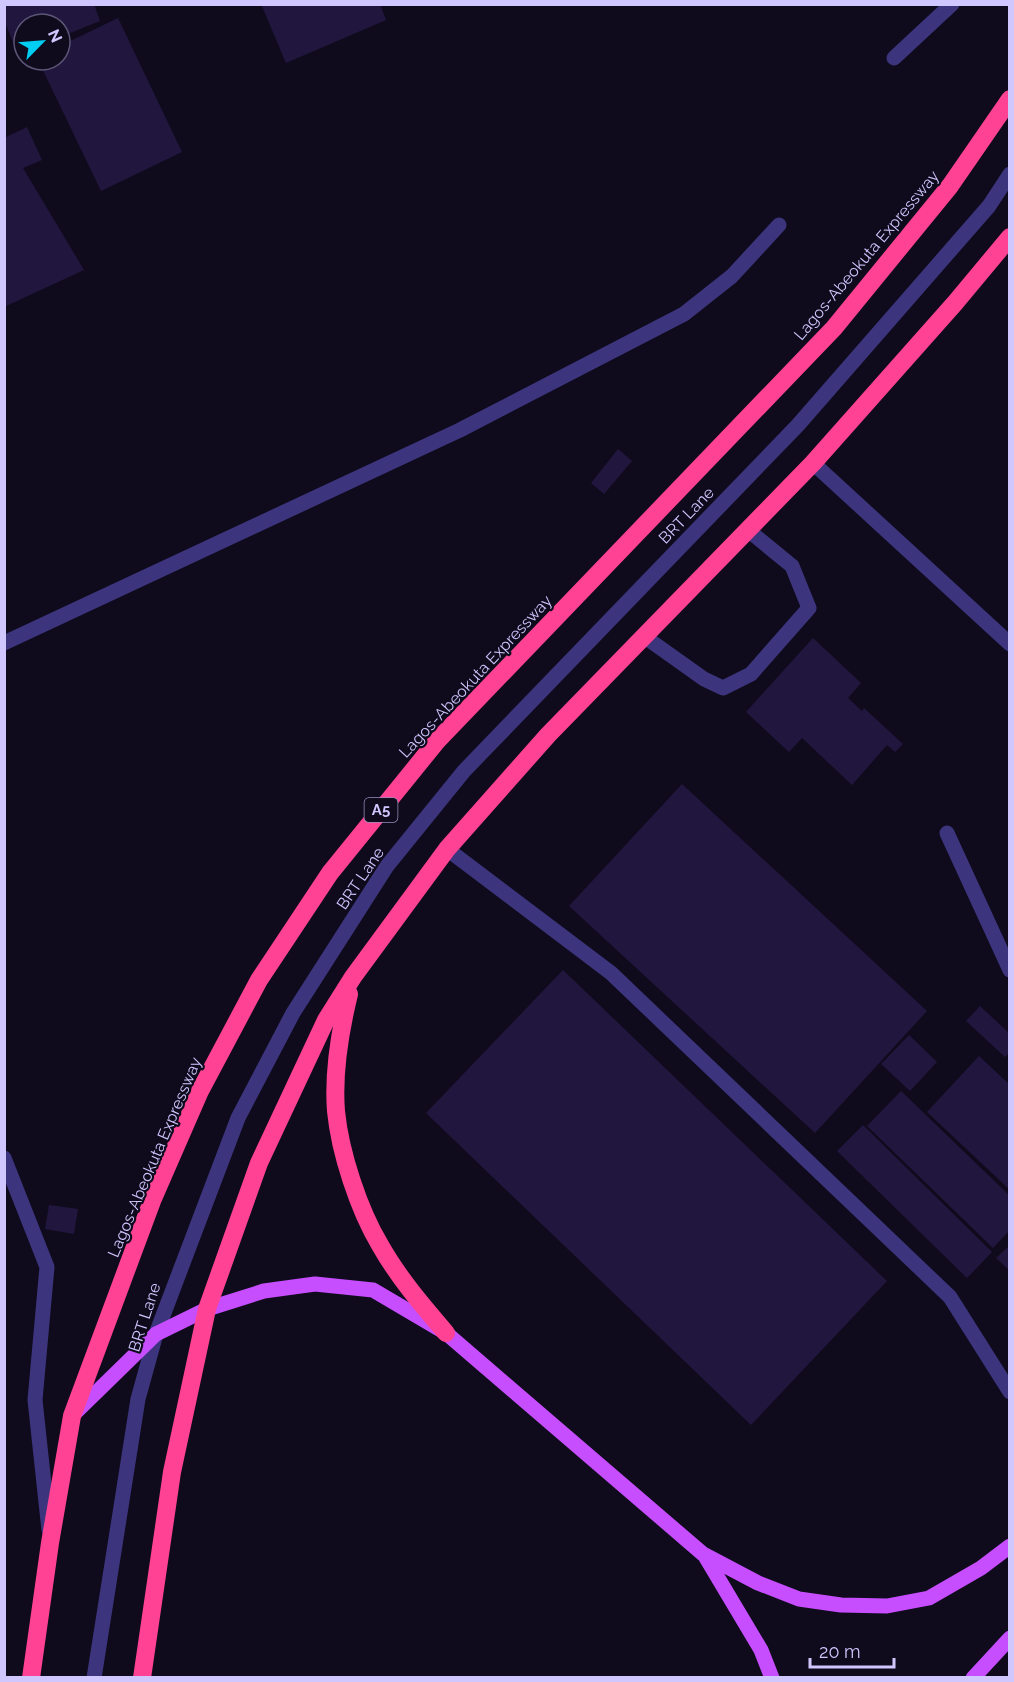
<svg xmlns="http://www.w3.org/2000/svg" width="1014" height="1682" viewBox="0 0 1014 1682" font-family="Raleway,sans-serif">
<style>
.building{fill:#21173e}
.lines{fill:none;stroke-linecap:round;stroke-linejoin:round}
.minor{stroke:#3c357d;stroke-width:15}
.major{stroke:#c64eff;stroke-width:15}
.highway{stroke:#ff4293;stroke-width:18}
.labels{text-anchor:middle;stroke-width:4.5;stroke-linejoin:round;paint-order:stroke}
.shield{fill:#0f0b1d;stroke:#968fbb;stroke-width:1.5}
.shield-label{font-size:15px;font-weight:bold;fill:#d0c7ff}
.street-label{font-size:16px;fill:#d0c7ff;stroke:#0f0b1d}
</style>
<rect width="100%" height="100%" fill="#0f0b1d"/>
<path class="building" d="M4,4H94L100,21L60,37V24H24V52L18,54L4,20Z
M261,4H380L386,20L286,63Z
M118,18L182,152L101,191L38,60H60V46Z
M27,127L42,160L23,168L84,270L4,307V138Z
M618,449L632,461L604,494L591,483Z
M813,638L861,683L848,698L862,711L864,708L903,744L895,752L887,745L852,785L802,738L789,752L746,712Z
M682,784L927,1011L815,1133L569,906Z
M563,970L887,1281L751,1425L426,1113Z
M980,1006L1010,1034V1052L1005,1057L966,1021Z
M909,1035L937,1062L910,1091L881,1064Z
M979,1056L1010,1085V1190L927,1112Z
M901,1091L1010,1196V1230L993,1248L867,1126Z
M863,1125L992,1252L967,1278L837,1151Z
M49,1205L78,1209L74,1234L45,1229Z
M1010,1245V1271L996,1258Z"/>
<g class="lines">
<path class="minor" d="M894,58L952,4
M813,463L1010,644
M645,637L704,679L723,688L751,674L809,608L792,566L748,530
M4,643L460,430L684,314L732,276L779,225
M947,833L1010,970
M447,849L611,973L950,1297L1010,1392
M4,1158L47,1267L35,1400L49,1530
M94,1678L138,1399L156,1334L238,1118L293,1013L387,866L464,771L798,425L989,206L1010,174"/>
<path class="major" d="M74,1414L156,1334L207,1309L264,1291L315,1284L373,1290L446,1333L703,1554L758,1583L799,1599L841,1605L887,1606L929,1598L981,1568L1010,1546
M705,1556L761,1650L772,1678
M973,1678L1010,1638"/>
<path class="highway" d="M349,994C340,1031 333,1073 336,1111C340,1153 359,1210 380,1245C398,1277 422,1305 446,1333
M31,1678L50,1543L72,1416L152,1201L200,1091L259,980L330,873L437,741L834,328L950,186L1010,99
M142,1678L172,1472L207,1309L259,1163L326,1020L353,977L447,849L548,735L813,463L955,303L1010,237"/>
</g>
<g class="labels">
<rect class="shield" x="364.5" y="798" width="33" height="24" rx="4.5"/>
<g class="shield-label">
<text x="381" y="815">A5</text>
</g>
<g class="street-label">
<text transform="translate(866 255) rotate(-50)" y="6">Lagos-Abeokuta Expressway</text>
<text transform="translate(686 515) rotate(-46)" y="6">BRT Lane</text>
<text transform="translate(475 676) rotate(-47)" y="6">Lagos-Abeokuta Expressway</text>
<text transform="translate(360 878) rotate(-56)" y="6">BRT Lane</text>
<text transform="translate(154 1157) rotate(-67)" y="6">Lagos-Abeokuta Expressway</text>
<text transform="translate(144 1317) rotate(-72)" y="6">BRT Lane</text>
</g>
</g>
<rect width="1014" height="1682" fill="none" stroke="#d0c7ff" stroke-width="12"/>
<g transform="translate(42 42) rotate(65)"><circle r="28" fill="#0f0b1d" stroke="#5c5677" stroke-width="1.5"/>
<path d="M0-4.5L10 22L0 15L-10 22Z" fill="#00cdf2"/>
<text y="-9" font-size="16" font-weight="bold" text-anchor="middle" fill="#d0c7ff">N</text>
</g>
<path d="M810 1658v9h84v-9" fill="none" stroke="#d0c7ff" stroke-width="3"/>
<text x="819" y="1658" font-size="18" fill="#d0c7ff" stroke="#0f0b1d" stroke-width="4.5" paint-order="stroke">20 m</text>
</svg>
